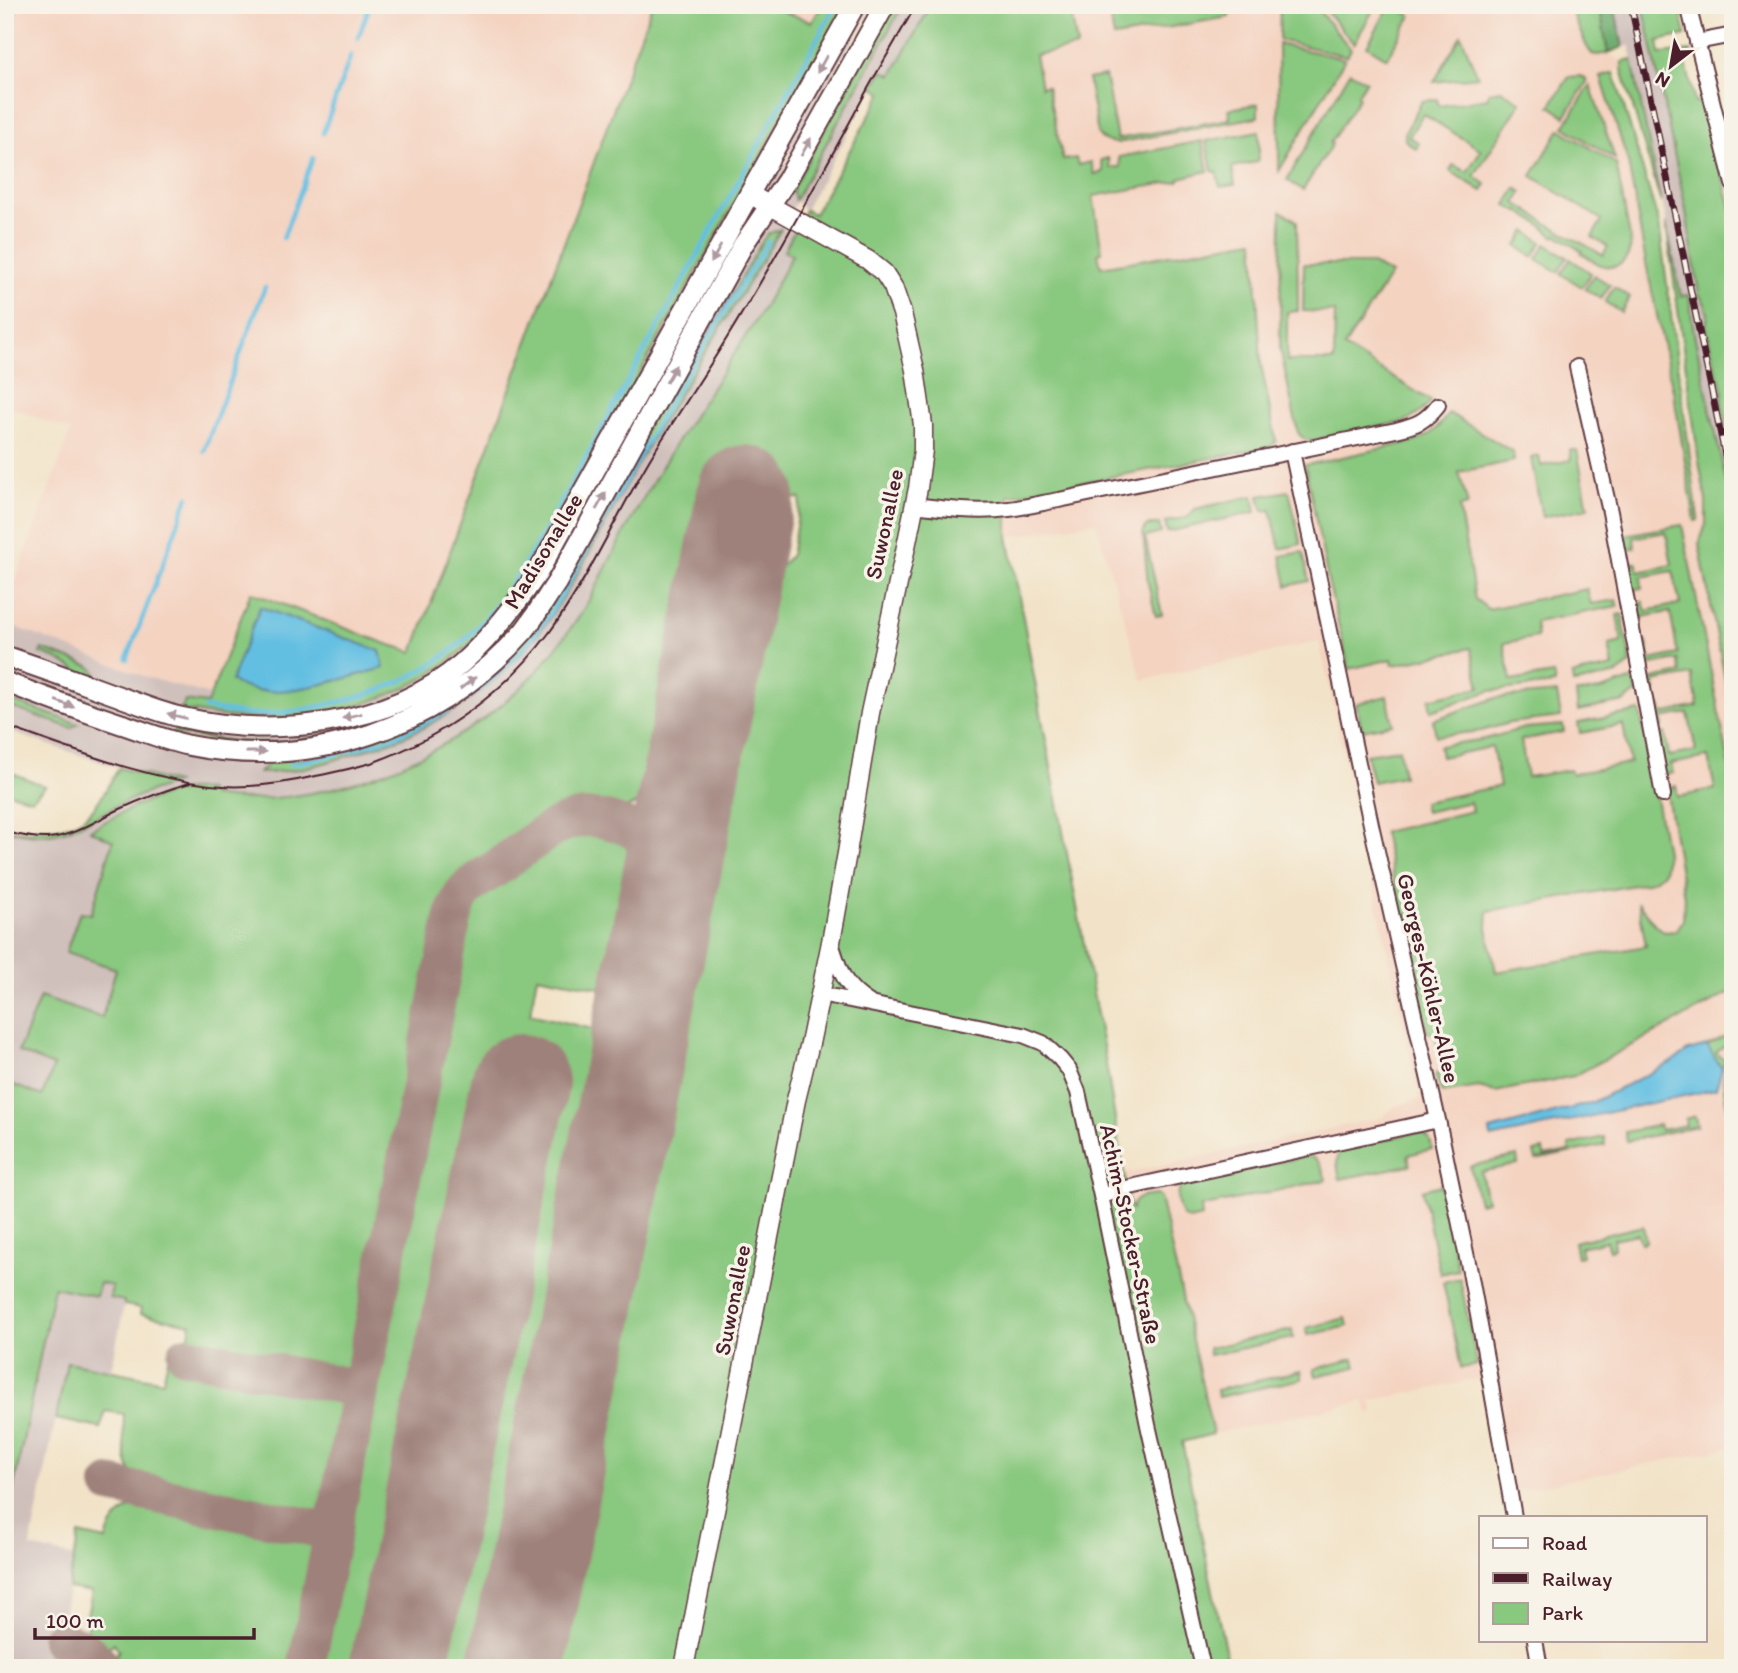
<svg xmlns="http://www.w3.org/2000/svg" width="1738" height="1673" viewBox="0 0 1738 1673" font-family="Itim,sans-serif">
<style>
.built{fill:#f4d3c1}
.industrial{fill:#d0c0bc;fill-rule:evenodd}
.green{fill:#89c87f;stroke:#6a7455;stroke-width:2}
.forest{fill:#6eac6e;stroke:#5c664c;stroke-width:2}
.water{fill:#64bfe2;stroke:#576f86;stroke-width:2}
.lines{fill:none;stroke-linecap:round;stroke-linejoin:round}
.stream{stroke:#64bfe2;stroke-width:4.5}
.taxiway{stroke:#9e817a;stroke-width:38}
.runway{stroke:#9e817a;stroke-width:98}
.minor-casing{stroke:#633c43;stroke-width:18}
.tertiary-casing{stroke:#633c43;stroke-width:21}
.secondary-casing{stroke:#633c43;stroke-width:23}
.minor{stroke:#fff;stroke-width:14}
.tertiary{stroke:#fff;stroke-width:18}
.secondary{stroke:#fff;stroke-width:19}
.tram{stroke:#4a1f2b;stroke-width:2}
.rail-casing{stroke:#4a1f2b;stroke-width:7}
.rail{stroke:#f7f3e8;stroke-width:4.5;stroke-dasharray:13;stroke-linecap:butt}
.oneway{fill:#ae9aa0}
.labels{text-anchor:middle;stroke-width:7;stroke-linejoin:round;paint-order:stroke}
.street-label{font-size:23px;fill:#4a1f2b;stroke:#f7f3e8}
</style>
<rect width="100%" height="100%" fill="#f7f3e8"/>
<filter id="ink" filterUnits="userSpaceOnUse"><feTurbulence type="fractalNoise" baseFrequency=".0143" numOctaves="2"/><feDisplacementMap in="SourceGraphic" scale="14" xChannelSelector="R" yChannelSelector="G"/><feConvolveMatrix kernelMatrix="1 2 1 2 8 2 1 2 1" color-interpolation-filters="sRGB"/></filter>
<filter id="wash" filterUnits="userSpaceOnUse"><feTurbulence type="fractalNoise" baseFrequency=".00686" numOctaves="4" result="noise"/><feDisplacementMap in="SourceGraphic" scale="28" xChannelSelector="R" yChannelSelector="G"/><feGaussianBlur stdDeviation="1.57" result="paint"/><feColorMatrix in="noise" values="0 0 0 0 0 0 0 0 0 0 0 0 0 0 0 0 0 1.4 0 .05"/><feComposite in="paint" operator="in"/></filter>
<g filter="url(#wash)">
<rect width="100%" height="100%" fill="#f2e3c8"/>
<path class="built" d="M5,5H652L413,652L384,643L251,592L210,695L146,677L5,623V608L71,431L5,405Z
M766,5H822L812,22Z
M998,5H1599L1608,53L1622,62V69L1602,77L1628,162L1646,263L1656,286L1706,501V524L1699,544L1733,720V1447L1501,1494L1479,1379L1371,1401L1374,1412L1368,1414L1364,1401L1213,1434L1160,1198L1157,1195L1132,1203L1133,1215L1123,1174L1383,1117L1395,1106L1420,1099L1319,642L1142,680L1096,522L1008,537Z"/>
<path class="industrial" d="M845,5H873L778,173L780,175L877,5H893L794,186L793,192L795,199L903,5H931L892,76L882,71L805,210L796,201L781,229L795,231L813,242L803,261L792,255L751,329L689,422L663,465L577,619L556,647L536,671L514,694L474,726L448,742L413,760L379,774L348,785L310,793L271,798H223L211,796L208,790L194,788L148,801L91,830L113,841L91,915L80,912L66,951L116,969L102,1018L40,997L18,1052L54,1066L42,1096L7,1083L5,1085V850L9,839L5,838V829L37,835L61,832L85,824L134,797L174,783L103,763L5,730V623L146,677L210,695L207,705L185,701L181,710L219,716L274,720L342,709L400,690L442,667L480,634L497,616L531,568ZM780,230L732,311L642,456L571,585L552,615L517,658L497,678L477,695L447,715L403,738L341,758L299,769L260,773L272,760L309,758L347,750L372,743L411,727L462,698L504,661L539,622L558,596L674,383L718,318L763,240L768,234ZM738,232L739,235L684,336L551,572L538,592L511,630L477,665L435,696L410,710L365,729L319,741L296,745L270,747L236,746L198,740L173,734L174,730L199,736L236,741L271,742L299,740L321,735L362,723L408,704L433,691L472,663L506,628L535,590Z
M1614,5H1643L1685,206L1699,294L1705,304L1708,314L1706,326L1716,370L1723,390L1722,403L1730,442L1733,446V514L1694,334L1689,296L1682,297L1630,46L1623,47Z
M98,1283L112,1286L125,1301L111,1371L67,1362L30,1547L75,1557L52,1668H5V1530L54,1287L95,1296Z"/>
<path class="green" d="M652,5H766L812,22L822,5H845L531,568C520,584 510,601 497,616C483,632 460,654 442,666C390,704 309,722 245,718C223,717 202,713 181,710L185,701L207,704L251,592L384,643L413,652Z
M893,5H903L795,200L793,192L794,186Z
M931,5H1070L1077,47L1035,55L1041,87L1047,86L1063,160L1076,158L1078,165L1091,162L1094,174L1103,172L1101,160L1108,158L1110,168L1120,167L1119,157L1202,141L1208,171L1179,178V181L1093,196L1102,252L1098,253L1101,267L1254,240L1261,364L1276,441L1271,447L1008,496V537L1103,1046L1129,1204L1132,1211C1132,1195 1144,1197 1157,1195L1160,1197L1213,1434L1182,1442L1229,1668H549L761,589L791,555L801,499L713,482L656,780L641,800L631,806L607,812H575L553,821L461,886L453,894L448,903L355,1379L348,1383H342L186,1352L191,1324L140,1314L141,1308L124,1305V1301L110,1298L112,1286L99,1283L96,1296L54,1287L5,1530V1085L6,1082L42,1096L54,1066L18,1052L40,997L102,1018L116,969L66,952L80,912L91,914L113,841L90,830C122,812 170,785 208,790L211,796C312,812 440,762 514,694C538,673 558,646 576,621C592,598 604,571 617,546C632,518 648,490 664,463C691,417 722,374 750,329C766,306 778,280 792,255L784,251L805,210L814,214L882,93L873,87L883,71L892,75Z
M1108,5H1229V17L1114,37Z
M1280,5H1314L1351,49L1347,56L1279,40Z
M1321,5H1376L1354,44Z
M1390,5H1411L1406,13L1411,16L1387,58L1367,46Z
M1585,5H1599L1608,53L1598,55L1592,54L1587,47L1572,13Z
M1643,5H1679L1686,35L1658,41L1660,54L1691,51L1692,53L1684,55L1695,103L1703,102L1733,216V446L1730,442L1722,403L1723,390L1716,370L1706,326L1708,314L1705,304L1699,294L1685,205Z
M1461,35L1478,77L1434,82Z
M1278,44L1345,59L1279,171V158Z
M1632,60L1661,203L1622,69V62Z
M1350,72L1366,81L1357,96L1359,98L1330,143L1332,144L1303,190L1287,180Z
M1614,73L1659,224L1698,518V520L1695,521L1674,395L1646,263L1628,162L1601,77Z
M1105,76L1117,139L1230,119L1229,109L1258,104V117L1117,143C1109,142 1103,142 1098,134L1088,79Z
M1580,76L1585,78L1587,82L1565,116L1550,106L1569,77Z
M1590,85L1615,159L1564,127Z
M1501,90L1521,102L1474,176L1486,184L1482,191L1450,171L1453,165L1467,172L1481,150L1423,114L1409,137L1419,143L1416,149L1405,140V133L1422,101L1437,99L1439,106L1488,98V92Z
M1560,129L1616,164L1631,242C1630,260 1619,271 1601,265C1594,262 1588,257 1581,253L1582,251L1557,235L1555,237L1545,229V228L1519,211L1518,212L1506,205L1516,188L1522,192L1516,203L1548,224L1603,255L1608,247L1592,237L1602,220L1532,176Z
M1259,131V151L1257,162L1232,167L1235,185L1220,187L1217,172L1212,171L1206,141Z
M1281,211L1297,221L1298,311L1287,312V361H1334L1335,312L1303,311L1304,264H1372L1391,274L1344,347L1431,401C1423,412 1415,417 1403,422L1310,441L1304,439L1298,433L1280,348Z
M1666,223L1681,296L1689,295L1694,334L1733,514V720L1699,544L1706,524V501L1698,456Z
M781,229C735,306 687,380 642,456C612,508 586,565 553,614C516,668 464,711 403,737C392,742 380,745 368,749C333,761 296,773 259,773L272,760L309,758L347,750L504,661L674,383L718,318L763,240L768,234Z
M1526,231L1542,242L1533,257L1517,246Z
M738,232L739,235L551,572C531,605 507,636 478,664C434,705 354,738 295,744C286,745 277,747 268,746C237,745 204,738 173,734L174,730L199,736L236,741L271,742L299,740L321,735L362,723L472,663Z
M1546,244L1567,257L1558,272L1537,259Z
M1570,259L1591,273L1582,287L1561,274Z
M1594,275L1610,285L1601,299L1585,289Z
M1614,287L1630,297L1621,312L1605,302Z
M1449,413L1513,452L1514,461L1459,472L1468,505L1459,507L1475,599L1488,609L1587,589L1591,604L1616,600L1618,606L1535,622L1537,637L1504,643L1511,681L1553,674L1555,684L1490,691L1431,711L1429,699L1480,687L1471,648L1393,665L1392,659L1349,669L1329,585L1305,465L1416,441C1432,435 1439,427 1449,413Z
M1570,450H1577L1588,508L1542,517L1531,458L1539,456L1541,466L1571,460Z
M1289,491L1301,544L1280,549L1271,510L1263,511L1259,496Z
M1253,496L1256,512L1167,532L1165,522L1188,517L1195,509Z
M1159,524L1161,533L1145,537L1162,615L1156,616L1148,583L1143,533L1146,526Z
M1682,525L1733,784V991L1574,1076L1495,1092L1479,1087L1442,1093L1435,1075L1443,1071L1435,1034L1427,1032L1383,832L1472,811L1470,802L1425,812L1423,802L1500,786L1492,747L1441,757L1439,746L1485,739L1525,728L1563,725L1564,732L1521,740L1527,777L1570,770L1572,774L1630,763L1623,725L1580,733L1578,723L1640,711L1666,852C1666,873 1665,875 1646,883L1488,911L1487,928L1496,972L1646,946L1638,902L1653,922L1664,932L1675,931L1683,921L1684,897L1666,788L1676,786L1678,797L1715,789L1708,757L1671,764L1673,773L1663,775L1656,735L1665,733L1669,756L1696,751L1688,713L1662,718L1663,727L1657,728L1652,706L1660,704L1662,714L1698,706L1692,675L1654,682L1656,691L1650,693L1648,680L1681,673L1678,660L1645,666L1641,643L1647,642L1650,660L1678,654L1670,612L1642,617L1643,621L1637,622L1633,604L1643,602L1646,611L1680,604L1673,571L1641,577L1642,588L1629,590L1624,564L1636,562L1639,572L1672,565L1666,532L1634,538L1635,548L1621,550L1619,536Z
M1303,552L1309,581L1287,586L1281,556Z
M1622,614L1631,663L1617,674L1592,680L1573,683L1572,675L1613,667L1609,645L1622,642L1617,615Z
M42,649L89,666L96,672L94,680L57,659L40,653Z
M1634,679L1637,692L1624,702L1578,711L1576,693L1601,690Z
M1557,693L1561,717L1509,723L1481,731L1436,736L1433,720L1496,698Z
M1387,696L1393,724L1362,730L1356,704Z
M5,699L78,724L71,728L5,705Z
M1399,749L1403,776L1373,782L1366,754Z
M119,768L175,783C162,788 147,792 134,798C92,816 60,847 10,830L35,831L36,828C52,830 77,826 88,814C100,803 110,782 119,768Z
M5,770L45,786L32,799L5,792Z
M588,827C614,830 626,842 638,865L613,990L537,976L530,1014L605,1032L482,1668H316L463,912L466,904L470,899L563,834L576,828Z
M1733,1034V1049L1723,1047L1716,1053L1725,1060L1722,1069L1707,1046Z
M1733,1060V1109L1728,1110C1724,1092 1718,1074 1733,1060Z
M1695,1116L1697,1126L1627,1141L1625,1132L1659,1125L1661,1130L1686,1125L1685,1119Z
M1418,1132C1428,1135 1431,1139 1432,1149L1408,1155L1410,1165L1340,1179C1338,1168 1333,1156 1344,1148Z
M1604,1137L1605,1145L1536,1160L1534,1152L1543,1150L1544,1156L1569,1151V1145Z
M1307,1156C1321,1158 1322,1168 1326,1180L1201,1207L1202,1217L1189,1220L1182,1216C1177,1203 1173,1191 1186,1182Z
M1517,1156L1518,1164L1481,1172L1487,1201L1479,1203L1470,1166Z
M1441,1185L1458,1270L1440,1274L1422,1190Z
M1643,1226L1646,1242L1641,1243L1638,1234L1613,1239L1614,1249L1609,1250L1606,1241L1580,1247L1582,1256L1577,1257L1574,1242Z
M1460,1278L1477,1365L1461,1368L1443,1282Z
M1346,1318L1348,1326L1308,1335L1306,1328Z
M1292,1330L1293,1338L1209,1355L1208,1348Z
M168,1359L343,1393L347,1396L350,1403L331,1503L313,1518L144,1487C122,1473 123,1437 124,1414L106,1411L100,1428L56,1419L67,1362L163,1381Z
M1354,1359L1356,1367L1316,1376L1314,1369Z
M1301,1371L1302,1379L1218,1397L1217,1390Z
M146,1503L309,1535L321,1554L299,1668H111L107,1663L119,1651L114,1643L101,1654L88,1635V1631L86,1620L92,1592L68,1588L79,1534L106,1540C111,1520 125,1506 146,1503Z"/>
<path class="forest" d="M1599,5H1614L1623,47L1608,53Z"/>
<path class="water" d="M260,607L380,651L384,668C350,677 284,698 251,689C244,688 237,684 231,681Z
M1707,1046L1722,1069L1716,1089L1491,1138L1490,1130L1591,1103L1672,1062L1688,1051Z"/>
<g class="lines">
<path class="stream" d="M358,38L370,5
M323,133L351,55
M283,238L313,158
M204,451L265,287
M127,659L188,497
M205,708C218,710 233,713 247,714C273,715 300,711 326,705C389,692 443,667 486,618C516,583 538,542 561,502L836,5
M291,764C378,748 462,719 522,650C540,630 554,607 568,584L671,399L768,242"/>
<path class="taxiway" d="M186,1355L361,1389
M110,1485L333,1532
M60,1640C80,1644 91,1652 103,1668
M306,1668L453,919C456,907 460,895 470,886C479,878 491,872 501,865C522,850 549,826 574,820C597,814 621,823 641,834C660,845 669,852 672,874"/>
<path class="runway" d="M398,1668L520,1083
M516,1668L746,494"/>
</g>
</g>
<g filter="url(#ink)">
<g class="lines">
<g class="minor-casing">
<path id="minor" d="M1688,5L1733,184
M1697,42L1733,35
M1577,367L1610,512L1663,795
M1292,451L1372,829L1438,1120L1470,1272L1488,1369L1514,1517
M914,505C946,509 978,513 1009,509C1026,507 1042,503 1059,500L1396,430C1416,425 1425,422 1438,405
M831,943C840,970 843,987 870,1003
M820,994L1023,1035L1043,1043L1060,1059L1069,1070L1078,1092L1103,1205L1148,1425L1203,1668
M1102,1196L1126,1188L1438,1120
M1535,1640L1540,1668"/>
</g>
<g class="tertiary-casing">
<path id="tertiary" d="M684,1668L796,1100L811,1039L831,942L847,853L870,713L907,542L918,488L923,450V425L915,370L902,313L893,287L884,273L868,260L749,194"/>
</g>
<g class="secondary-casing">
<path id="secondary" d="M5,656C42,668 79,682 115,695C137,703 158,712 180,717C271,738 390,727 462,663C492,636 515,606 537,574L855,5
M5,682C43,697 82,711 121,724C143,731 164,740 187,745C313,771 439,728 524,631C536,616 546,598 557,582L743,245L787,180L885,5"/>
</g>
<use href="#minor" class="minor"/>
<use href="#tertiary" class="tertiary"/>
<use href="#secondary" class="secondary"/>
<path class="tram" d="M5,726C72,749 140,777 210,785C245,789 282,784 316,776C336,772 355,768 374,762C443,737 505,692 549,633C590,577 617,513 653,454C682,407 714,361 742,313C786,241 826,166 866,92C882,63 900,34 916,5
M5,832C19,835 34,839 48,838C74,836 95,821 118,810C142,799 165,790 190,783"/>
<g class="rail-casing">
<path id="rail" d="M1631,5L1733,493"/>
</g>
<use href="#rail" class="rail"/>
</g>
<defs><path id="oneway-solid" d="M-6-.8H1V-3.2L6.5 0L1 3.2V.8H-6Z" transform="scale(1.75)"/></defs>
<g class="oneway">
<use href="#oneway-solid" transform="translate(822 64) rotate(119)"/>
<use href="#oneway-solid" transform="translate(806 147) rotate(-61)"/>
<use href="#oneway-solid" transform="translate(716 254) rotate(119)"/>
<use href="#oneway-solid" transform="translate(671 374) rotate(-61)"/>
<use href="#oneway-solid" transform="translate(601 501) rotate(-61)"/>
<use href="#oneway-solid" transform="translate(468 683) rotate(-37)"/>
<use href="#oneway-solid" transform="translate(65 704) rotate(20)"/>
<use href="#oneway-solid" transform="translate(177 716) rotate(-165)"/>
<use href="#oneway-solid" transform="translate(352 716) rotate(166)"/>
<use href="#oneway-solid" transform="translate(256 752)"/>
</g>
</g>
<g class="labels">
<g class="street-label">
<text transform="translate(884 524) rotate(-78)" y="8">Suwonallee</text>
<text transform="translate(543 551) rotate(-59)" y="8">Madisonallee</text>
<text transform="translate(1429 978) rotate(77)" y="8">Georges-Köhler-Allee</text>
<text transform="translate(1131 1234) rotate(78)" y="8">Achim-Stocker-Straße</text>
<text transform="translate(732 1300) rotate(-79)" y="8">Suwonallee</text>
</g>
</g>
<rect width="1738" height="1673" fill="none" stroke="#f7f3e8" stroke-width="28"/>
<rect x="1479" y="1516" width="228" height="126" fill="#f7f3e8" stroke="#b29e9c" stroke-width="2"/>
<rect x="1493" y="1538" width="35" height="10" fill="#ffffff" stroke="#b29e9c" stroke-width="2"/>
<text x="1542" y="1550" font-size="21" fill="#4a1f2b">Road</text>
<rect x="1493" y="1573" width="35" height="10" fill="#4a1f2b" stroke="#b29e9c" stroke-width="2"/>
<text x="1542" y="1586" font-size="21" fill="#4a1f2b">Railway</text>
<rect x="1493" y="1603" width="35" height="21" fill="#89c87f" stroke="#b29e9c" stroke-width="2"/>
<text x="1542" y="1620" font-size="21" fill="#4a1f2b">Park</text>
<g transform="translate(1671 66) rotate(211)" stroke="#f7f3e8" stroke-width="5" paint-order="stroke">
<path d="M0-5L12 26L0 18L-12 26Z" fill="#4a1f2b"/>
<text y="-10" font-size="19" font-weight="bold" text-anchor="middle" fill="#4a1f2b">N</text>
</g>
<path d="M35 1628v10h219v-10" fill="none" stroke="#4a1f2b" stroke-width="3.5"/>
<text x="46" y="1628" font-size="21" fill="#4a1f2b" stroke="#f7f3e8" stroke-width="5" paint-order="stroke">100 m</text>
</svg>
